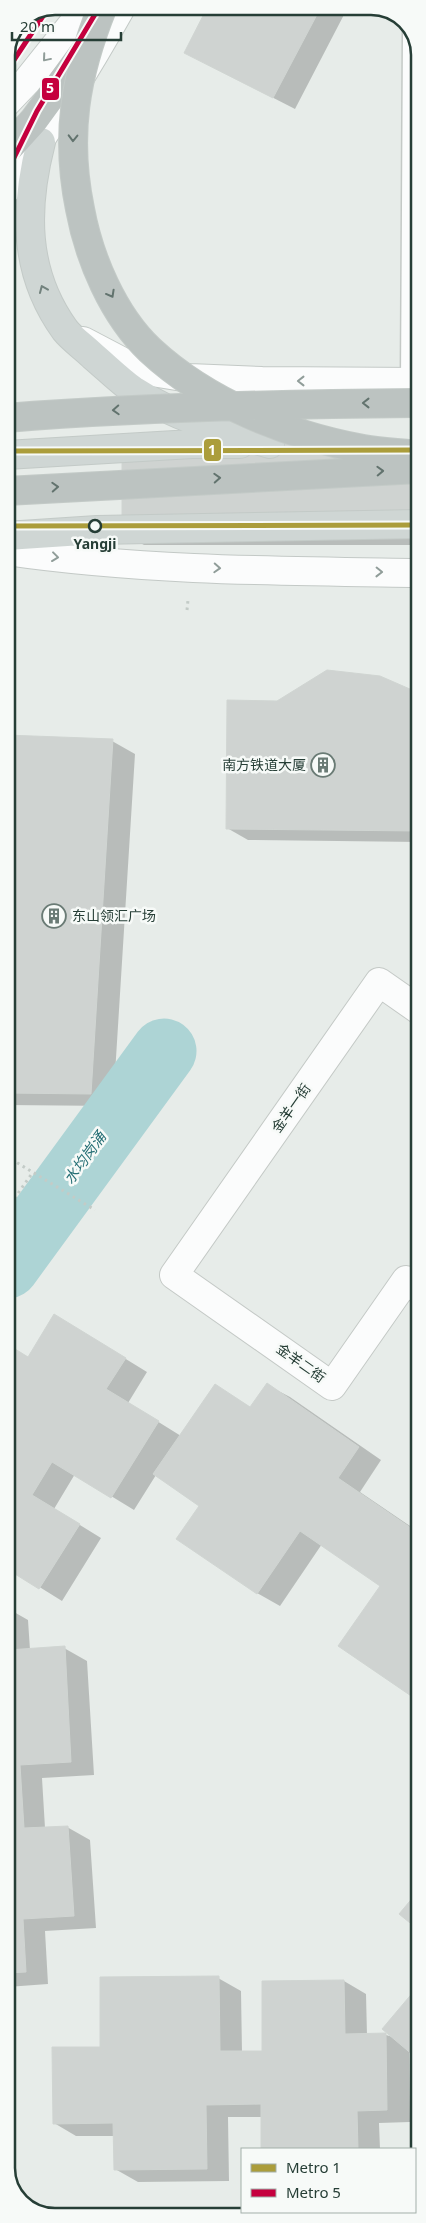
<svg xmlns="http://www.w3.org/2000/svg" width="426" height="2223" viewBox="0 0 426 2223" font-family="'Noto Sans','Noto Sans SC',sans-serif">
<style>
.shadow{fill:#0003}
.lines{fill:none;stroke-linecap:round;stroke-linejoin:round}
.river{stroke:#add4d5;stroke-width:65}
.building{fill:#cfd3d1;stroke:#d0d5d2}
.lane-casing{stroke:#c4c9c6;stroke-width:19}
.street-casing{stroke:#c4c9c6;stroke-width:30}
.secondary-casing{stroke:#c3c9c6;stroke-width:30}
.primary-casing{stroke:#c3cac7;stroke-width:30}
.highway-casing{stroke:#c3cac7;stroke-width:30}
.path{stroke:#c3cbc7;stroke-width:3;stroke-dasharray:2.5 4;stroke-linecap:butt}
.lane{stroke:#fbfcfc;stroke-width:16}
.street{stroke:#fbfcfc;stroke-width:28}
.secondary{stroke:#fbfcfc;stroke-width:28}
.primary{stroke:#cfd6d4;stroke-width:28}
.highway{stroke:#bcc3c1;stroke-width:28}
.highway-bridge-casing{stroke:#c3cac7;stroke-width:30;stroke-linecap:butt}
.highway-bridge{stroke:#bcc3c1;stroke-width:28}
.metro-1-casing{stroke:#f7faf8;stroke-width:9}
.metro-2-casing{stroke:#f7faf8;stroke-width:9}
.metro-1{stroke:#ab9d3b;stroke-width:5}
.metro-2{stroke:#c5003e;stroke-width:5}
.oneway{stroke:#909d99}
.oneway2{stroke:#62736e}
.oneway3{stroke:#72827d}
.stop-dot{fill:#f7faf8;stroke:#263e36;stroke-width:2.5}
.labels{text-anchor:middle;stroke-width:5;stroke-linejoin:round;paint-order:stroke}
.stop-label{font-size:14px;font-weight:bold;fill:#263e36;stroke:#f7faf8}
.poi-label{font-size:14px;fill:#263e36;stroke:#f7faf8;text-anchor:end}
.street-label{font-size:14px;fill:#263e36;stroke:#f7faf8}
.water-label{font-size:15px;font-style:italic;fill:#266f75;stroke:#f7faf8}
.rim{fill:none;stroke:#263e36;stroke-width:2.5}
.line-badge{stroke:#f7faf8;stroke-width:2}
.badge-label{font-size:14px;text-anchor:middle;font-weight:bold;fill:#fff}
</style>
<rect width="100%" height="100%" fill="#e7ece9"/>
<path class="shadow" d="M209,6L348,7L295,109L207,64Z
M419,443V545H144L123,533Z
M380,677L419,695V842L248,840L227,828L278,702Z
M6,737L112,741L135,754L113,1106L6,1105Z
M77,1329L147,1372L128,1403L181,1436L216,1386L251,1408L267,1385L290,1397L381,1460L360,1492L413,1528L382,1585L322,1544L280,1606L257,1593L200,1505L156,1475L134,1510L75,1474L54,1509L101,1538L62,1601L17,1573L7,1590V1345L29,1358Z
M7,1608L28,1620L30,1650L64,1648L87,1661L94,1775L42,1778L45,1828L67,1827L90,1840L96,1928L45,1931L48,1984L7,1987Z
M218,1978L241,1991L242,2052H264L344,1981L366,1994L367,2035H386L393,2037L409,2050L410,2122L379,2123L380,2149H263L262,2117H228L229,2181L138,2182L115,2169V2136H76L54,2123L102,2048Z"/>
<g class="lines">
<path class="river" d="M7,1266L164,1051"/>
</g>
<path class="building" d="M208,6L321,7L273,98L184,53Z
M122,442H419V533L122,534Z
M327,670L380,676L419,693V831L226,829L227,700L277,701Z
M6,735L113,739L91,1094L6,1093Z
M54,1314L126,1358L106,1389L159,1421L111,1498L52,1462L32,1495L80,1524L39,1589L7,1569V1344L28,1357Z
M267,1383L359,1447L338,1478L411,1528L420,1515V1702L338,1646L380,1586L300,1531L257,1594L176,1539L199,1506L153,1474L215,1384L250,1407Z
M7,1622L8,1650L65,1646L71,1762L20,1765L24,1828L68,1826L74,1916L23,1919L26,1972L7,1973Z
M420,1889V1931L399,1914Z
M219,1976L220,2051H262V1981L344,1980L345,2034L386,2033L387,2110L357,2111L358,2149H261V2104L206,2105L207,2169L114,2170L113,2123L53,2124L52,2047H100V1977Z
M420,1984V2061L382,2029Z"/>
<g class="lines">
<g class="lane-casing">
<path id="lane" d="M409,382L411,32"/>
</g>
<g class="street-casing">
<path id="street" d="M13,38L24,19
M419,1010L379,982L174,1275L332,1386L406,1280L420,1290"/>
</g>
<g class="secondary-casing">
<path id="secondary" d="M6,103L27,81L87,6
M6,190C48,131 86,70 122,6
M83,341L123,362L146,371L189,378L262,381L419,382
M6,551C143,571 282,571 419,573"/>
</g>
<g class="primary-casing">
<path id="primary" d="M41,142C24,208 23,272 65,330C72,339 84,347 93,356C106,367 119,380 133,390C174,417 224,431 270,444
M6,455L192,444H240
M6,536L97,530L419,524"/>
</g>
<g class="highway-casing">
<path id="highway" d="M6,151L34,120L88,46"/>
</g>
<path class="path" d="M187,610L188,600
M6,1156L95,1210
M7,1209L33,1172"/>
<use href="#lane" class="lane"/>
<use href="#street" class="street"/>
<use href="#secondary" class="secondary"/>
<use href="#primary" class="primary"/>
<use href="#highway" class="highway"/>
<g class="highway-bridge-casing">
<path id="highway-bridge" d="M103,6C75,75 65,136 80,209C89,258 113,315 150,350C207,403 287,435 363,449C381,452 401,453 419,455
M6,418C143,407 278,404 415,403
M6,491L419,469"/>
</g>
<use href="#highway-bridge" class="highway-bridge"/>
<g class="metro-1-casing">
<path id="metro-1" d="M6,451L419,450
M6,526L419,525"/>
</g>
<g class="metro-2-casing">
<path id="metro-2" d="M6,72L47,10
M6,174L37,111L100,6"/>
</g>
<use href="#metro-1" class="metro-1"/>
<use href="#metro-2" class="metro-2"/>
</g>
<defs><path id="oneway-chevron" d="M-2-3.5L2.5 0L-2 3.5" fill="none" stroke-width="1.6" stroke-linecap="round" stroke-linejoin="round" transform="scale(1.25)"/></defs>
<g class="oneway">
<use href="#oneway-chevron" transform="translate(46 58) rotate(130)"/>
<use href="#oneway-chevron" transform="translate(301 381) rotate(180)"/>
<use href="#oneway-chevron" transform="translate(55 557) rotate(7)"/>
<use href="#oneway-chevron" transform="translate(217 568) rotate(3)"/>
<use href="#oneway-chevron" transform="translate(379 572) rotate(1)"/>
</g>
<g class="oneway2">
<use href="#oneway-chevron" transform="translate(73 138) rotate(91)"/>
<use href="#oneway-chevron" transform="translate(111 294) rotate(61)"/>
<use href="#oneway-chevron" transform="translate(366 403) rotate(180)"/>
<use href="#oneway-chevron" transform="translate(116 410) rotate(177)"/>
<use href="#oneway-chevron" transform="translate(380 471) rotate(-2)"/>
<use href="#oneway-chevron" transform="translate(217 478) rotate(-3)"/>
<use href="#oneway-chevron" transform="translate(55 487) rotate(-3)"/>
</g>
<use class="oneway3" href="#oneway-chevron" transform="translate(43 289) rotate(-113)"/>
<defs>
<g id="building-ring" transform="scale(1.25)"><circle r="9.5" fill="#f7faf8" stroke="#6a7b75" stroke-width="1.5"/><path d="M-4-6H4V6H1V3H-1V6H-4ZM-2.5-4.3h1.7v1.8h-1.7ZM.8-4.3h1.7v1.8H.8ZM-2.5-1h1.7V.8h-1.7ZM.8-1h1.7V.8H.8Z" fill="#6a7b75"/></g>
</defs>
<g fill-rule="evenodd">
<use href="#building-ring" x="323" y="765"/>
<use href="#building-ring" x="54" y="916"/>
</g>
<circle class="stop-dot" cx="95" cy="526" r="6"/>
<g class="labels">
<g class="stop-label">
<text x="95" y="549">Yangji</text>
</g>
<g class="poi-label">
<text x="306" y="770">南方铁道大厦</text>
<text x="72" y="921" text-anchor="start">东山领汇广场</text>
</g>
<g class="street-label">
<text transform="translate(291 1108) rotate(-55)" y="5">金羊一街</text>
<text transform="translate(301 1363) rotate(35)" y="5">金羊二街</text>
</g>
<g class="water-label">
<text transform="translate(85 1158) rotate(-54)" y="5">水均岗涌</text>
</g>
</g>
<path d="M0 0H426V2223H0ZM55 15H371A40 40 0 0 1 411 55V2168A40 40 0 0 1 371 2208H55A40 40 0 0 1 15 2168V55A40 40 0 0 1 55 15Z" fill="#f7faf8" fill-rule="evenodd"/>
<path class="rim" d="M55 15H371A40 40 0 0 1 411 55V2168A40 40 0 0 1 371 2208H55A40 40 0 0 1 15 2168V55A40 40 0 0 1 55 15Z"/>
<g class="line-badge">
<rect x="41" y="77" width="19" height="24" rx="5" fill="#c5003e"/>
<rect x="203" y="438" width="19" height="24" rx="5" fill="#ab9d3b"/>
</g>
<g class="badge-label">
<text x="50" y="93">5</text>
<text x="212" y="455">1</text>
</g>
<rect x="241" y="2148" width="175" height="65" fill="#f7faf8" stroke="#a3afaa"/>
<rect x="251" y="2164" width="25" height="8" fill="#ab9d3b" stroke="#a3afaa"/>
<text x="286" y="2173" font-size="15" fill="#263e36">Metro 1</text>
<rect x="251" y="2189" width="25" height="8" fill="#c5003e" stroke="#a3afaa"/>
<text x="286" y="2198" font-size="15" fill="#263e36">Metro 5</text>
<path d="M12 32v8h109v-8" fill="none" stroke="#263e36" stroke-width="2.5"/>
<text x="20" y="32" font-size="15" fill="#263e36" stroke="#f7faf8" stroke-width="4" paint-order="stroke">20 m</text>
</svg>
